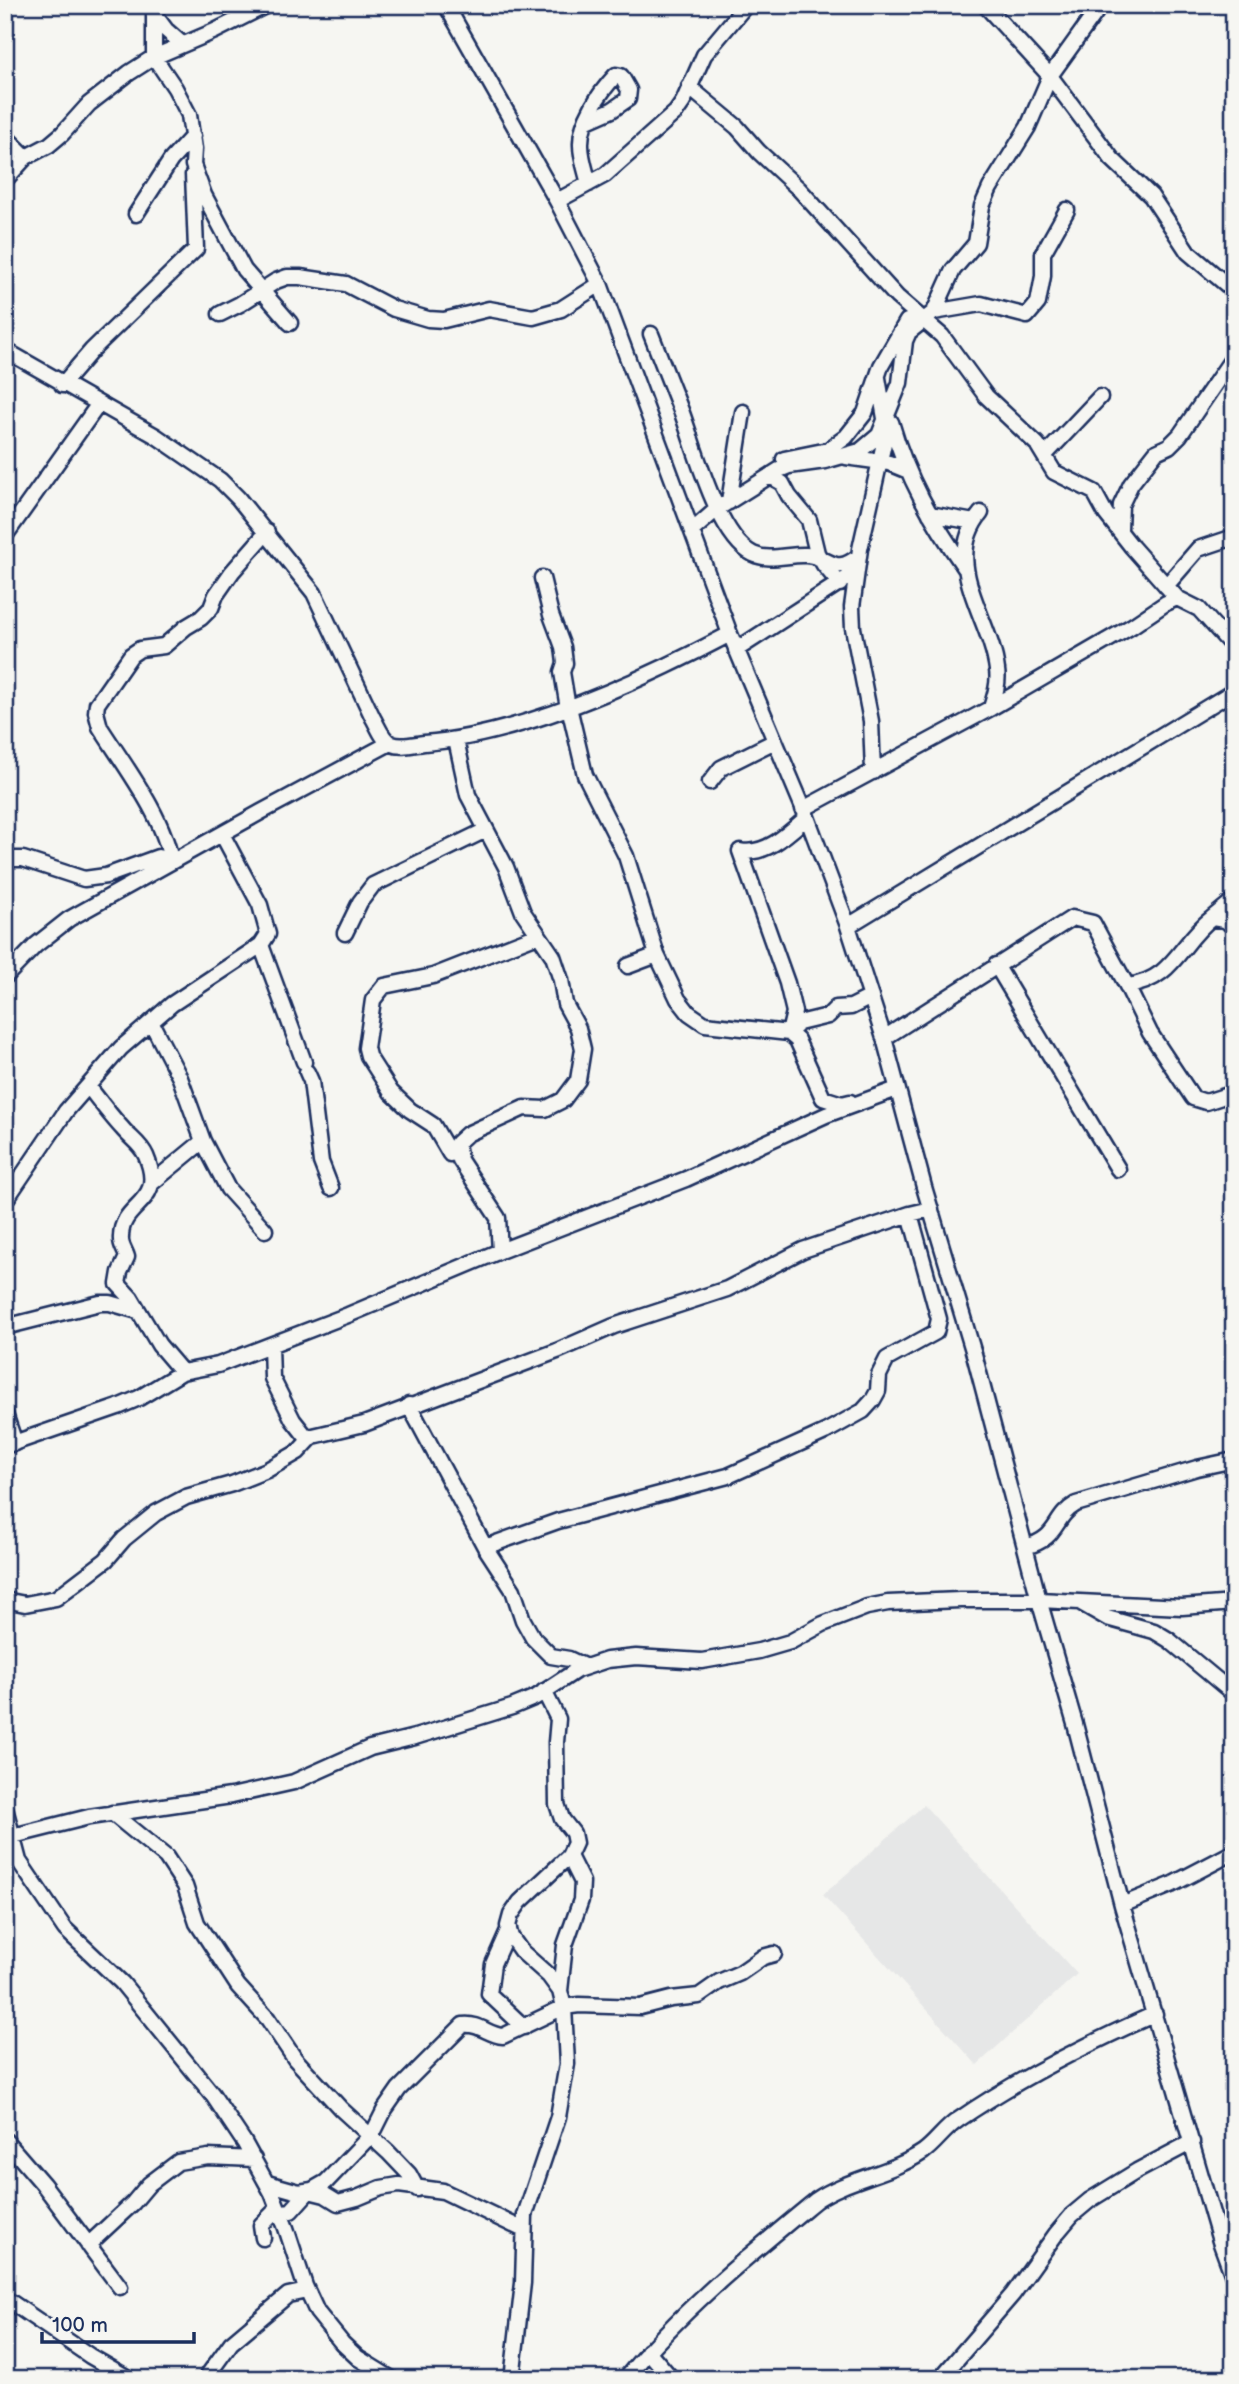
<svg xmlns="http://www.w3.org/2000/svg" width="1239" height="2384" viewBox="0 0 1239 2384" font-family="'Balsamiq Sans',sans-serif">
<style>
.built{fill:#e6e7e7}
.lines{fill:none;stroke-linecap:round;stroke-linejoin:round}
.minor-casing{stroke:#1b2f5e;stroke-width:19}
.minor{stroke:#f6f6f2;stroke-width:14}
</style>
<rect width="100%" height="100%" fill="#f6f6f2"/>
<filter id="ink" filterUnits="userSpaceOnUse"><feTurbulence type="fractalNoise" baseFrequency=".0143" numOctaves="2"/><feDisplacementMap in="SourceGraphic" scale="14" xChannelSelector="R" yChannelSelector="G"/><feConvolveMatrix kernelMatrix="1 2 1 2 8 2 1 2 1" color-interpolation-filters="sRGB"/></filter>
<g filter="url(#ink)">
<path class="built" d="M924,1805L1077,1974L977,2065L823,1895Z"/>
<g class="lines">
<g class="minor-casing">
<path id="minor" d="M154,5V57L175,88L189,115L194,149L193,165L204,195L244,270L290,323
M446,5L557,201L600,284L730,634L807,817L848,926L884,1038L924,1187L974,1354L1039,1600L1075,1724L1122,1905L1220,2241L1234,2279
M985,5L1050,76L1112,159L1151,196L1188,252L1234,291
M154,14L166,30L182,44
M689,87L737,127L759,152L799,189L897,297L942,336L986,396L1037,444L1054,472L1094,492L1106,514L1132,547L1177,598
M587,121L612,110L628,99L629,90L621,76L616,75C600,92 580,121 581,145C581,158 586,171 589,184
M5,136L26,157
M5,180L26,157L49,145L62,134L89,104L129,73L154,57L215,31L267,5
M557,201L605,175L676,112L683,102L704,55L746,5
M136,214L171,160L193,136
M934,312L981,304L1027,316L1038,303L1043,276V253L1067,210
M220,314L240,304L276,281L287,277H300L346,284L394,309L428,319L444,320L489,309L533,317L561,309L600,284
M651,334C661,360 672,387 682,413C695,448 718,537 753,554C770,562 788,554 806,555C831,556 833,577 859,556
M5,350L156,436L220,480L238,498L314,593L373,718C378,726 382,740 392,744C401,748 414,744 424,743C524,735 641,681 730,634
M62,385L92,350L196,249L193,174
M891,422C907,478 932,521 965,568
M1045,455L1100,397
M846,457L889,463L906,470
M784,459L828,450L846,437L865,413L881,366L907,321
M770,476L782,483L789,496L809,520L817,553L824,565L840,584
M729,502L743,412
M981,513C940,563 991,618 997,670C999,683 995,695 991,708
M930,514L974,522
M1120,529L1121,505L1131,484L1156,452L1169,446L1180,435L1234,356
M693,530L717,509L779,470L789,466L825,461L860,451L879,435L900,383L905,341L909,332L934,312L953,270L976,243L982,206L990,188L1028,127L1050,76L1101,5
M5,536L98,405
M542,578L551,615L563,647L565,663L562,672L568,708
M1166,586L1198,549L1234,537
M736,650L856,572
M569,707L585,775L626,856L657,955L678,999L689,1013L705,1024L789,1033L797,1040L823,1098L842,1104L850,1102
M456,740L468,795L506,867L523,912L553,956L561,980L565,1004L578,1028L583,1049L578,1080L563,1100L545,1109L524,1108L467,1134L457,1143L460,1160L498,1218L500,1251
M873,772L871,721L853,628L852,607L860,549L887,430L878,378
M710,782L721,768L775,741
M803,809L991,708L1132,626L1166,603L1177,598L1199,609L1234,648
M5,859H23L84,879L106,876L158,857L171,862
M171,862C165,818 124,765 100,727L96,712L97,704L131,655L140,649L164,646L186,627L201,618L211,608L216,595L232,572L267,532
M1212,918L1234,900
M848,926L1234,691
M345,933L360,902L373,885L486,830
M261,945L304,1062
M996,965L1118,1169
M628,966L657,955
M5,977L36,945L69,919L261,812L390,743
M1127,986C1174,980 1180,942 1212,918L1225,920L1234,927
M151,1022L180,1078L203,1141L228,1189L265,1230
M790,1032L799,1023L828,1016L836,1008L851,1007L871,997
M789,1033L794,1012L787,983L740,851C766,856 789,833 807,817
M884,1038L1072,918L1093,923L1127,986L1150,1033L1193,1098L1206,1102L1234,1093
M307,1072L311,1081L321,1162L331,1188
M88,1086C99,1100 110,1115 122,1128C130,1138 141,1144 146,1156C167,1205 121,1201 121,1237C120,1245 125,1250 127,1257L120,1272L118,1284L131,1298L159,1345L182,1372
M450,1154L433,1125L410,1110L391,1092L368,1056L366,1048L373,1000L384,986L433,976L538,935
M152,1183L203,1141
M5,1201L66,1111L121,1048L172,1004L261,945L268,934L260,905L222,834
M5,1327L100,1303H110L138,1311
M271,1345L272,1378L293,1420L308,1439
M409,1405L485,1547L513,1590L523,1620L533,1638L551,1656L569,1659L586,1667
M5,1414L15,1443
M5,1446L118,1407L139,1398L182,1372L218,1365L348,1315L500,1251L686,1179L826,1115L897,1089
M485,1547L558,1521L728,1476L825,1432L863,1411L873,1400L878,1391L879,1375L887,1359L936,1332L939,1319L910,1214
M1025,1547C1060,1538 1052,1518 1076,1504L1197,1468L1234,1460
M5,1600L25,1604L56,1598L106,1560L124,1539L156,1513L186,1497L232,1484L267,1470L298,1452L313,1436L364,1424L557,1351L614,1326L727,1289L803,1250L910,1214L931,1209
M1081,1603L1107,1618L1154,1631L1169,1640L1234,1694
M5,1808L19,1861L65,1929L122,1983L212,2094L244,2142L272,2193L286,2228L305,2286L317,2312L342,2343L358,2358L392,2379
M112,1813L166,1857L185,1886L197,1923L238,1986L268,2019L295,2059L341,2109L388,2152L409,2174L417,2189
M5,1838L89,1817L231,1796L294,1782L370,1748L415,1737L512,1707L536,1697L577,1670L607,1660L636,1657L702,1661L759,1651L790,1642L823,1624L867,1607L888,1603L960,1600H1039L1182,1607L1234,1603
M1122,1905L1171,1885L1234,1852
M509,1928L493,1964L489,1994L524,2027
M560,1991L565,1945L581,1900L582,1882L569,1856
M5,2140L43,2184L120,2287
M267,2183L299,2192L312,2190L326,2182L373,2133L385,2109L399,2089L463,2025C480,2023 488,2035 503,2036L564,2007L579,2005L640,2007L671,1999L699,1996L719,1982L740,1973L763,1957L774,1954
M263,2238L261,2225L273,2213L291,2211L309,2191L325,2195L338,2203L357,2198L381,2188L399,2185L443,2191L524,2230
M88,2245L133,2203L149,2184L178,2162L208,2157L254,2159
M5,2298L90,2356L130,2379
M648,2351L672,2379
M205,2379L231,2343L288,2295L307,2291
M512,2379L523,2283L525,2215L558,2117L567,2064L564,2007L560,1991L549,1976L521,1951L511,1937L508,1926L511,1915L520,1902L569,1856L575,1843L573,1833L562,1819L557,1804L556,1742L558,1719L544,1691
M625,2379C681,2310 748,2256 816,2200C849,2178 890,2174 923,2152C936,2143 944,2129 958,2120C1019,2078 1087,2044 1155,2014
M940,2379L1013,2294L1056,2234L1072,2215L1090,2200L1137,2171L1192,2142"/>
</g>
<use href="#minor" class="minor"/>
</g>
</g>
<rect width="1239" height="2384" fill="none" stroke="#f6f6f2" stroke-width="28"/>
<rect x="14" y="14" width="1211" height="2356" fill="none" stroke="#1b2f5e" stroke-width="2.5" filter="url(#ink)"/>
<path d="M42 2332v10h152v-10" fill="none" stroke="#1b2f5e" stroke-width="3.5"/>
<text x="52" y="2332" font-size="21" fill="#1b2f5e" stroke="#f6f6f2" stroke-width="5" paint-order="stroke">100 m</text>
</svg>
